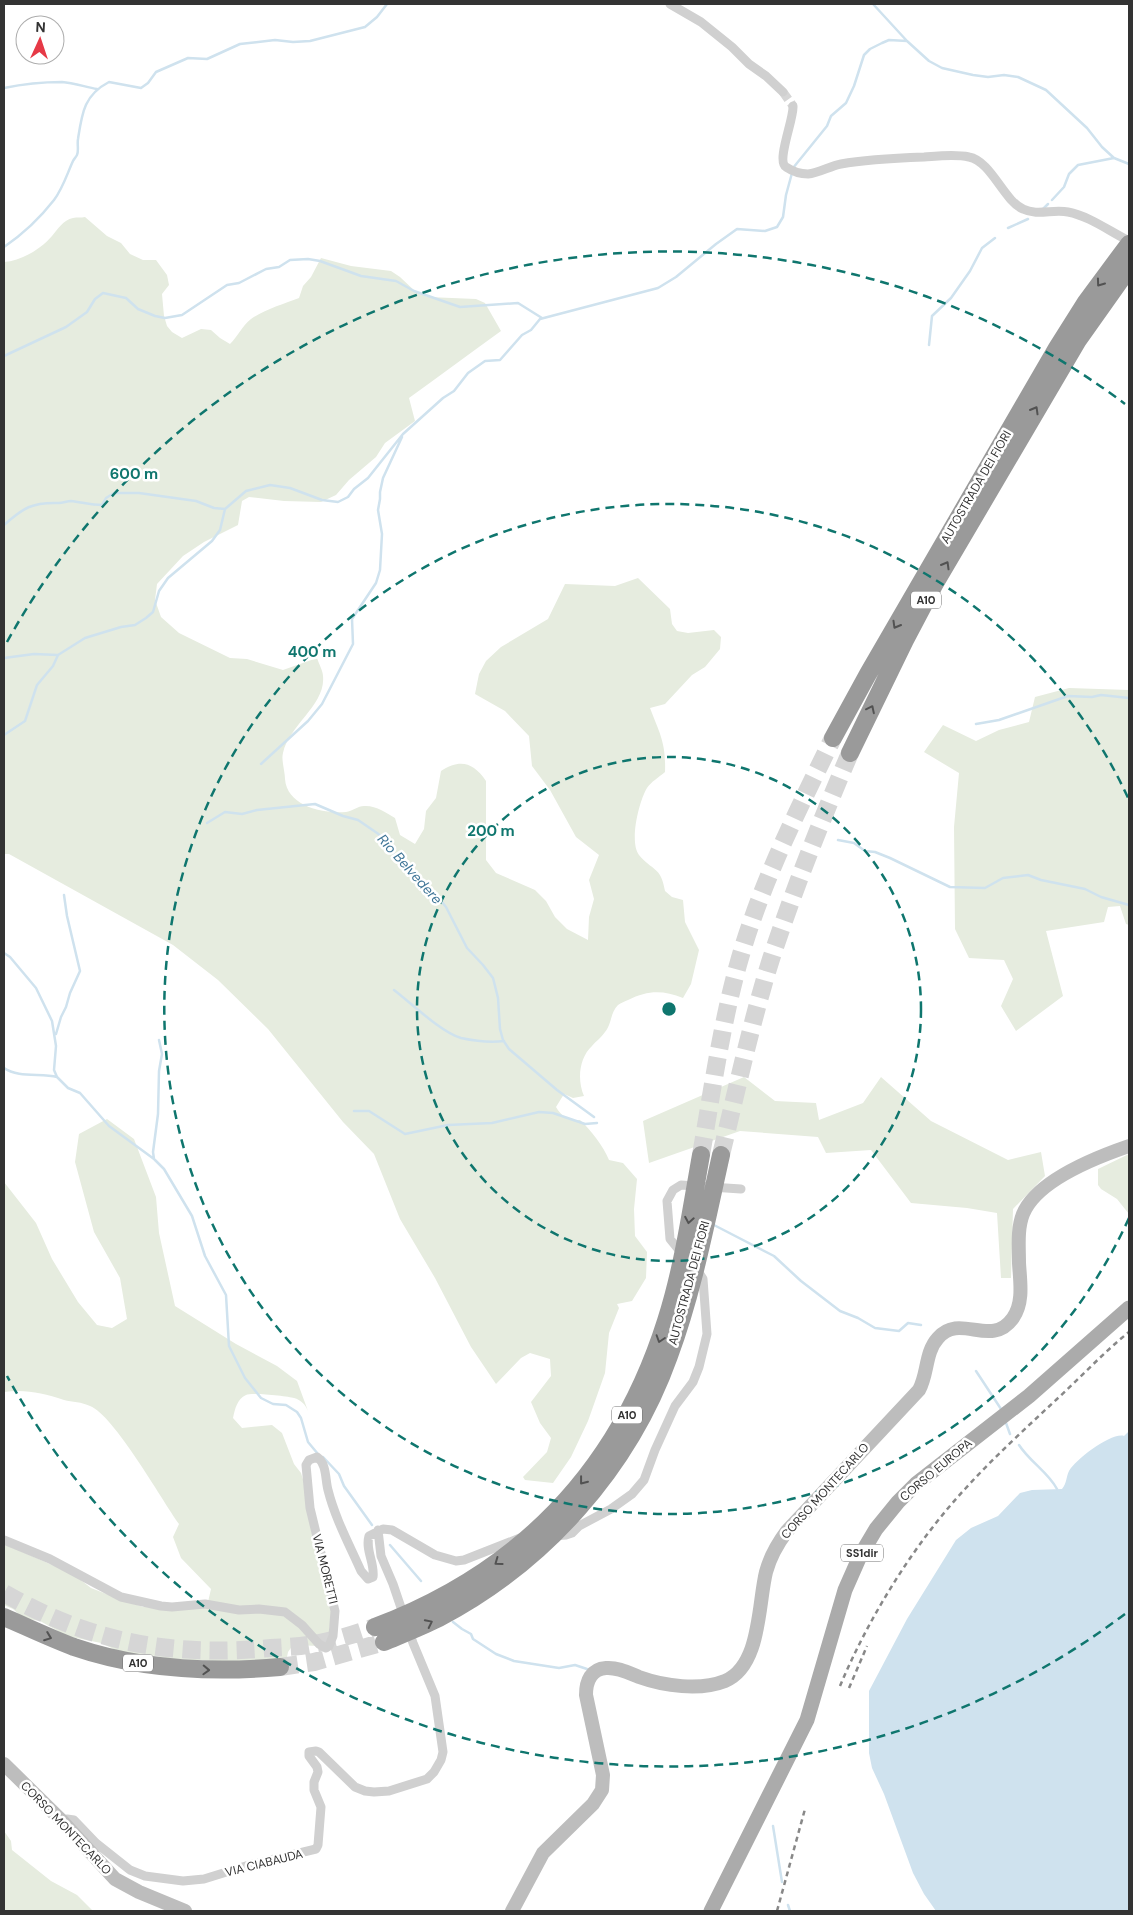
<svg xmlns="http://www.w3.org/2000/svg" width="1133" height="1915" viewBox="0 0 1133 1915" font-family="'DM Sans',sans-serif">
<style>
.green{fill:#e6ecdf}
.water{fill:#cfe2ee}
.lines{fill:none;stroke-linecap:round;stroke-linejoin:round}
.stream{stroke:#cfe2ee;stroke-width:2.5}
.minor-tunnel{stroke:#d6d6d6;stroke-width:9;stroke-dasharray:9 4.5;stroke-linecap:butt}
.motorway-tunnel{stroke:#d6d6d6;stroke-width:18;stroke-dasharray:18 9;stroke-linecap:butt}
.minor{stroke:#d0d0d0;stroke-width:9}
.secondary{stroke:#bdbdbd;stroke-width:14}
.primary{stroke:#ababab;stroke-width:15}
.motorway{stroke:#9a9a9a;stroke-width:18}
.rail{stroke:#888;stroke-width:2.5;stroke-dasharray:5 4;stroke-linecap:butt}
.oneway{stroke:#525252}
.ring{fill:none;stroke:#0f766e;stroke-width:2.5;stroke-dasharray:9 6}
.labels{text-anchor:middle;stroke-width:5;stroke-linejoin:round;paint-order:stroke}
.shield{fill:#fff;stroke:#707070;stroke-width:1}
.shield-label{font-size:11px;font-weight:bold;fill:#333}
.street-label{font-size:12px;fill:#333;stroke:#fff}
.water-label{font-size:14px;font-style:italic;fill:#3f7597;stroke:#fff}
.centre{fill:#0f766e;stroke:#fff;stroke-width:2.5}
.ring-label{font-size:15px;text-anchor:middle;font-weight:bold;fill:#0f766e;stroke:#fff;stroke-width:5;stroke-linejoin:round;paint-order:stroke}
</style>
<rect width="100%" height="100%" fill="#fff"/>
<path class="green" d="M85,217L107,236L121,243L130,254L143,260H156L167,275L169,285L162,294L164,316L167,326L172,332L182,338L201,329L211,330L220,338L230,344C238,336 242,326 251,319C265,309 284,304 299,298L303,286L311,277L321,258L351,266L391,271L400,277L417,293L428,297L476,299L485,303L501,331C470,353 440,376 409,398L415,421L385,443L376,457L349,480L336,495L321,502L284,501L249,497L242,501L238,525L204,542L183,556L157,584L155,600L161,617L179,633L230,658L247,659L283,670L317,658C319,664 323,671 323,676C326,705 289,725 283,753C281,760 285,771 285,779C287,806 323,814 346,812C352,811 358,806 364,806C375,805 387,813 395,818L400,835L415,844L424,829L426,811L436,798L441,771C460,759 473,762 486,781V860L496,873L535,890L546,901L555,917L567,929L588,940L589,917L594,899L589,880L599,855L576,837L550,790L532,766L529,736L505,711L475,694L479,674L486,661L501,647L548,619L565,584L615,586L638,578L670,609L672,624L677,631L688,633L714,630L721,637L720,649L705,667L692,675L665,704L650,708C660,734 666,743 665,772C659,777 651,782 647,788C639,801 629,842 639,855C652,871 661,866 665,891L672,897L683,900L685,922L699,950L691,984L683,998C663,990 648,990 628,1000C625,1001 621,1003 618,1005C610,1013 612,1024 605,1032C601,1038 596,1041 592,1046C579,1058 577,1080 584,1096L573,1098L564,1094L556,1107C562,1117 568,1121 580,1120C590,1129 604,1147 609,1160L623,1163L637,1179L634,1209L635,1236L647,1252L646,1278L632,1301L617,1304L619,1308L609,1333L605,1373L588,1421L571,1457L553,1483L525,1480L523,1477L547,1452L551,1438L540,1423L531,1402L551,1376L550,1359L530,1353L521,1358L496,1384L471,1347L435,1278L400,1219L374,1154L343,1122L268,1029L218,980L173,945L9,854H4V262C21,261 41,249 52,236C58,229 63,220 73,218C77,217 81,218 85,217Z
M1069,688L1129,690V925L1126,924L1120,906L1108,907L1104,922L1046,931L1063,996L1016,1031L1001,1006L1013,979L1004,960L969,958L955,929L954,827L959,773L924,752L943,725L976,741L999,730L1029,722L1035,697Z
M744,1077L775,1101L816,1103L819,1120L863,1103L881,1077L931,1121L1008,1160L1041,1152L1045,1176L1013,1209L1011,1278H1001L997,1213L967,1208L911,1203L871,1150L826,1153L818,1137L740,1131L649,1163L643,1121Z
M107,1119L134,1139L156,1197L159,1233L175,1306L236,1344L277,1366L297,1381L308,1411C305,1404 301,1400 294,1398C288,1396 251,1392 246,1395C237,1399 235,1409 233,1418L242,1428L272,1425L282,1433L294,1464L301,1473L306,1489L332,1607L328,1640L319,1646L293,1645L288,1652L286,1662L274,1664L172,1659L149,1655L133,1654L116,1650L101,1643L67,1636L40,1621L23,1618L13,1609L4,1605V1544L73,1574L91,1588L114,1597L143,1607L194,1608L208,1602L211,1589L181,1558L173,1537L179,1524C162,1500 113,1414 90,1406C82,1402 72,1402 64,1400C43,1393 25,1389 4,1392V1182L36,1223L52,1259L78,1302L97,1325L112,1328L127,1319L120,1278L94,1232L75,1162L79,1134Z
M1129,1154V1214L1117,1199L1101,1189L1098,1185V1169Z
M4,1831L11,1841L12,1850L51,1881L77,1895L93,1911H4Z"/>
<path class="water" d="M1129,1431V1911H936L924,1894L913,1873L884,1794L872,1768L869,1753V1691L907,1619L956,1540L971,1528L998,1516L1020,1493L1032,1490L1062,1489C1067,1483 1066,1477 1069,1471C1076,1459 1112,1432 1124,1436Z"/>
<g class="lines">
<path class="stream" d="M873,4L907,41L929,61L942,68L973,75L988,77L1004,75L1018,77L1046,90L1087,128L1102,147L1114,158L1129,164
M4,88C23,84 43,82 62,82C73,83 86,87 97,89
M793,168L827,126L831,116L846,103L854,86L864,55L870,49L882,43L889,40L907,41
M1052,200L1064,187L1069,174L1078,165L1114,158
M1043,209L1048,204
M1008,228L1028,219
M4,247C23,234 40,218 54,200C63,188 67,174 73,161C74,159 76,157 77,155C79,151 77,144 78,139C82,113 84,95 109,82L141,88L148,83L156,72L188,58L207,59L240,44L275,40L293,42L310,41L365,27L377,17L387,4
M929,345L932,316L951,298L970,271L982,248L995,238
M4,356L66,327L87,312L95,299L103,293L126,298L138,309L155,316L165,318L182,315L227,285L239,283L266,269L279,267L290,260L308,259L320,261L361,276L396,281L414,291L460,307L518,303L542,318
M4,525C23,508 32,502 59,503C63,503 67,501 71,501C81,502 91,505 102,505L106,498L114,493H139L196,501L214,508L225,509
M4,658L34,654L58,655L85,638L121,627L135,625L146,618L153,612L159,591L168,578L212,541L220,530L225,509L246,491L270,485L290,488L322,500L338,502L348,497L354,489L368,478L403,434L443,398L454,391L468,373L485,361L500,360L522,335L531,330L540,319L658,288L676,277L716,244L737,229L765,231L777,227L783,217L786,195L792,173
M976,724L999,720L1068,696L1092,697L1101,695L1129,698
M4,735L25,721L37,685L53,666L58,655
M261,764L308,721L322,704L353,644L352,619L376,583L380,570L382,534L378,510L380,499V492L383,478L402,437
M207,823L225,812L242,814L257,810L315,804L343,816L358,820L377,833L390,843L394,855L405,868L438,897L446,907L467,948L483,965L493,978L498,998L500,1029L503,1040L509,1049L557,1090L594,1117
M838,840L854,843L865,851L875,852L890,858L950,887L985,888L1003,878L1028,875L1041,880L1085,889L1101,897L1129,905
M4,953L10,957L36,988L52,1021L56,1046L54,1070L57,1077L68,1088L80,1093L109,1126L154,1159L164,1169L192,1216L205,1256L226,1295L229,1346L245,1378L261,1398L273,1404L286,1405L297,1412L301,1418L308,1442L318,1454
M394,990C411,1003 442,1033 461,1038C475,1041 489,1043 504,1041
M56,1034L61,1017L66,1007L70,993L80,971L67,916L64,895
M4,1068C18,1078 41,1073 57,1077
M354,1111H369L405,1134L448,1125L492,1123L539,1112L553,1113L585,1124L597,1123
M154,1159L153,1152L158,1114L159,1071L162,1054L159,1040
M712,1224L774,1256L801,1281L840,1311L858,1318L875,1328L899,1331L908,1323L921,1325
M976,1371L1001,1409
M1006,1423L1010,1434
M1019,1445C1030,1462 1048,1472 1057,1489
M323,1457L339,1474L344,1486L372,1525
M390,1545L421,1581
M453,1622L462,1629L471,1634L473,1639L496,1654L514,1661L559,1668L575,1665L587,1669
M773,1826L782,1882
M788,1905L790,1911"/>
<path class="minor-tunnel" d="M783,92L793,106"/>
<path class="motorway-tunnel" d="M701,1155C712,1092 721,1027 738,965C760,885 797,812 833,738
M721,1155C737,1089 751,1023 771,959C794,889 821,821 850,753
M4,1593C91,1643 172,1657 271,1648C285,1647 299,1647 313,1644C334,1641 355,1634 375,1627
M280,1667L314,1662L384,1642"/>
<path class="minor" d="M670,4L701,22L732,47L749,64L766,76L783,92
M793,106C794,119 776,161 786,167C792,171 801,174 808,174C819,173 830,166 841,164C868,159 896,158 924,157C939,156 955,154 969,157C991,161 1004,201 1023,209C1037,216 1053,209 1068,212C1089,216 1109,231 1129,241
M683,1255L670,1239L667,1201L673,1190L681,1185L741,1189
M553,1536L566,1535L572,1533L579,1526L611,1509L632,1494L644,1480L655,1450L675,1406L693,1382L699,1367L707,1334L703,1279L696,1268
M4,1540L50,1559L121,1597L161,1606L172,1607L205,1604L239,1610L259,1609L285,1612L302,1625L319,1644L326,1648L329,1646L333,1636L335,1611L310,1508L306,1465L309,1460L317,1457C327,1464 325,1479 328,1490C335,1518 349,1544 361,1571L368,1579L373,1577C375,1563 365,1550 369,1536L383,1529L392,1530L435,1555L456,1561L464,1560L520,1538
M62,1821L67,1819L74,1820L96,1843L130,1870L145,1876L183,1881L204,1879L249,1865L316,1849L318,1845L321,1807L314,1790V1782L318,1772L317,1767L309,1756V1752L316,1751L319,1752L355,1787L365,1791L374,1792L389,1791L427,1779L434,1772L441,1760L443,1752L435,1696L413,1643L393,1584L381,1556L378,1530"/>
<path class="secondary" d="M4,1764L62,1821L115,1879L139,1892L185,1911
M512,1911L543,1853L593,1804L602,1790L603,1775L586,1695C586,1681 591,1669 606,1668C618,1667 629,1673 639,1677C664,1686 700,1691 725,1681C761,1666 758,1604 766,1572C770,1557 778,1543 787,1531L919,1390C928,1374 925,1352 938,1338C960,1312 991,1349 1013,1318C1024,1302 1020,1281 1019,1263C1019,1247 1017,1229 1023,1214C1037,1180 1097,1157 1129,1146"/>
<path class="primary" d="M711,1911L807,1720L845,1590L860,1556L876,1529L898,1502L916,1484L1029,1396L1129,1308"/>
<path class="motorway" d="M833,738L868,674L1057,348L1086,302L1129,244
M850,753L905,640L934,585L1078,340L1129,268
M4,1617C27,1627 50,1638 74,1647C141,1670 210,1673 280,1667
M375,1627C521,1572 619,1470 666,1321C683,1268 691,1211 701,1155
M384,1642C403,1634 421,1627 439,1618C544,1563 629,1468 669,1356C693,1291 706,1222 721,1155"/>
<path class="rail" d="M840,1686C869,1617 914,1544 965,1489C994,1457 1026,1428 1057,1399C1081,1377 1104,1352 1129,1332
M849,1688L867,1646
M777,1911L805,1809"/>
</g>
<defs><path id="oneway-chevron" d="M-2-3.5L2.5 0L-2 3.5" fill="none" stroke-width="1.6" stroke-linecap="round" stroke-linejoin="round" transform="scale(1.25)"/></defs>
<g class="oneway">
<use href="#oneway-chevron" transform="translate(1100 283) rotate(126)"/>
<use href="#oneway-chevron" transform="translate(1035 410) rotate(-60)"/>
<use href="#oneway-chevron" transform="translate(946 565) rotate(-60)"/>
<use href="#oneway-chevron" transform="translate(896 625) rotate(120)"/>
<use href="#oneway-chevron" transform="translate(871 709) rotate(-64)"/>
<use href="#oneway-chevron" transform="translate(689 1220) rotate(100)"/>
<use href="#oneway-chevron" transform="translate(660 1339) rotate(108)"/>
<use href="#oneway-chevron" transform="translate(583 1481) rotate(128)"/>
<use href="#oneway-chevron" transform="translate(498 1562) rotate(144)"/>
<use href="#oneway-chevron" transform="translate(429 1623) rotate(-26)"/>
<use href="#oneway-chevron" transform="translate(48 1637) rotate(21)"/>
<use href="#oneway-chevron" transform="translate(206 1670) rotate(2)"/>
</g>
<g class="ring">
<circle cx="669" cy="1009" r="252"/>
<path d="M1129 1218A505 505 0 1 1 1129 800"/>
<path d="M1125 1614A757 757 0 0 1 7 1376M7 642A757 757 0 0 1 1125 404"/>
</g>
<g class="labels">
<g class="shield">
<rect x="911" y="591.5" width="30" height="17" rx="4"/>
<rect x="612" y="1406.5" width="30" height="17" rx="4"/>
<rect x="841" y="1544.5" width="42" height="17" rx="4"/>
<rect x="123" y="1654.5" width="30" height="17" rx="4"/>
</g>
<g class="shield-label">
<text x="926" y="604">A10</text>
<text x="627" y="1419">A10</text>
<text x="862" y="1557">SS1dir</text>
<text x="138" y="1667">A10</text>
</g>
<g class="street-label">
<text transform="translate(976 487) rotate(-60)" y="4">AUTOSTRADA DEI FIORI</text>
<text transform="translate(689 1283) rotate(-75)" y="4">AUTOSTRADA DEI FIORI</text>
<text transform="translate(936 1470) rotate(-40)" y="4">CORSO EUROPA</text>
<text transform="translate(825 1491) rotate(-48)" y="4">CORSO MONTECARLO</text>
<text transform="translate(325 1569) rotate(76)" y="4">VIA MORETTI</text>
<text transform="translate(66 1828) rotate(46)" y="4">CORSO MONTECARLO</text>
<text transform="translate(264 1863) rotate(-14)" y="4">VIA CIABAUDA</text>
</g>
<g class="water-label">
<text transform="translate(410 869) rotate(48)" y="5">Rio Belvedere</text>
</g>
</g>
<circle cx="669" cy="1009" r="8" class="centre"/>
<g class="ring-label">
<text x="134" y="479">600 m</text>
<text x="312" y="657">400 m</text>
<text x="491" y="836">200 m</text>
</g>
<rect width="1133" height="1915" fill="none" stroke="#333333" stroke-width="10"/>
<g transform="translate(40 40) rotate(3)"><circle r="24" fill="#ffffff" stroke="#adadad"/>
<path d="M0-4L9 19L0 12L-9 19Z" fill="#e63946"/>
<text y="-8" font-size="14" font-weight="bold" text-anchor="middle" fill="#333333">N</text>
</g>
</svg>
